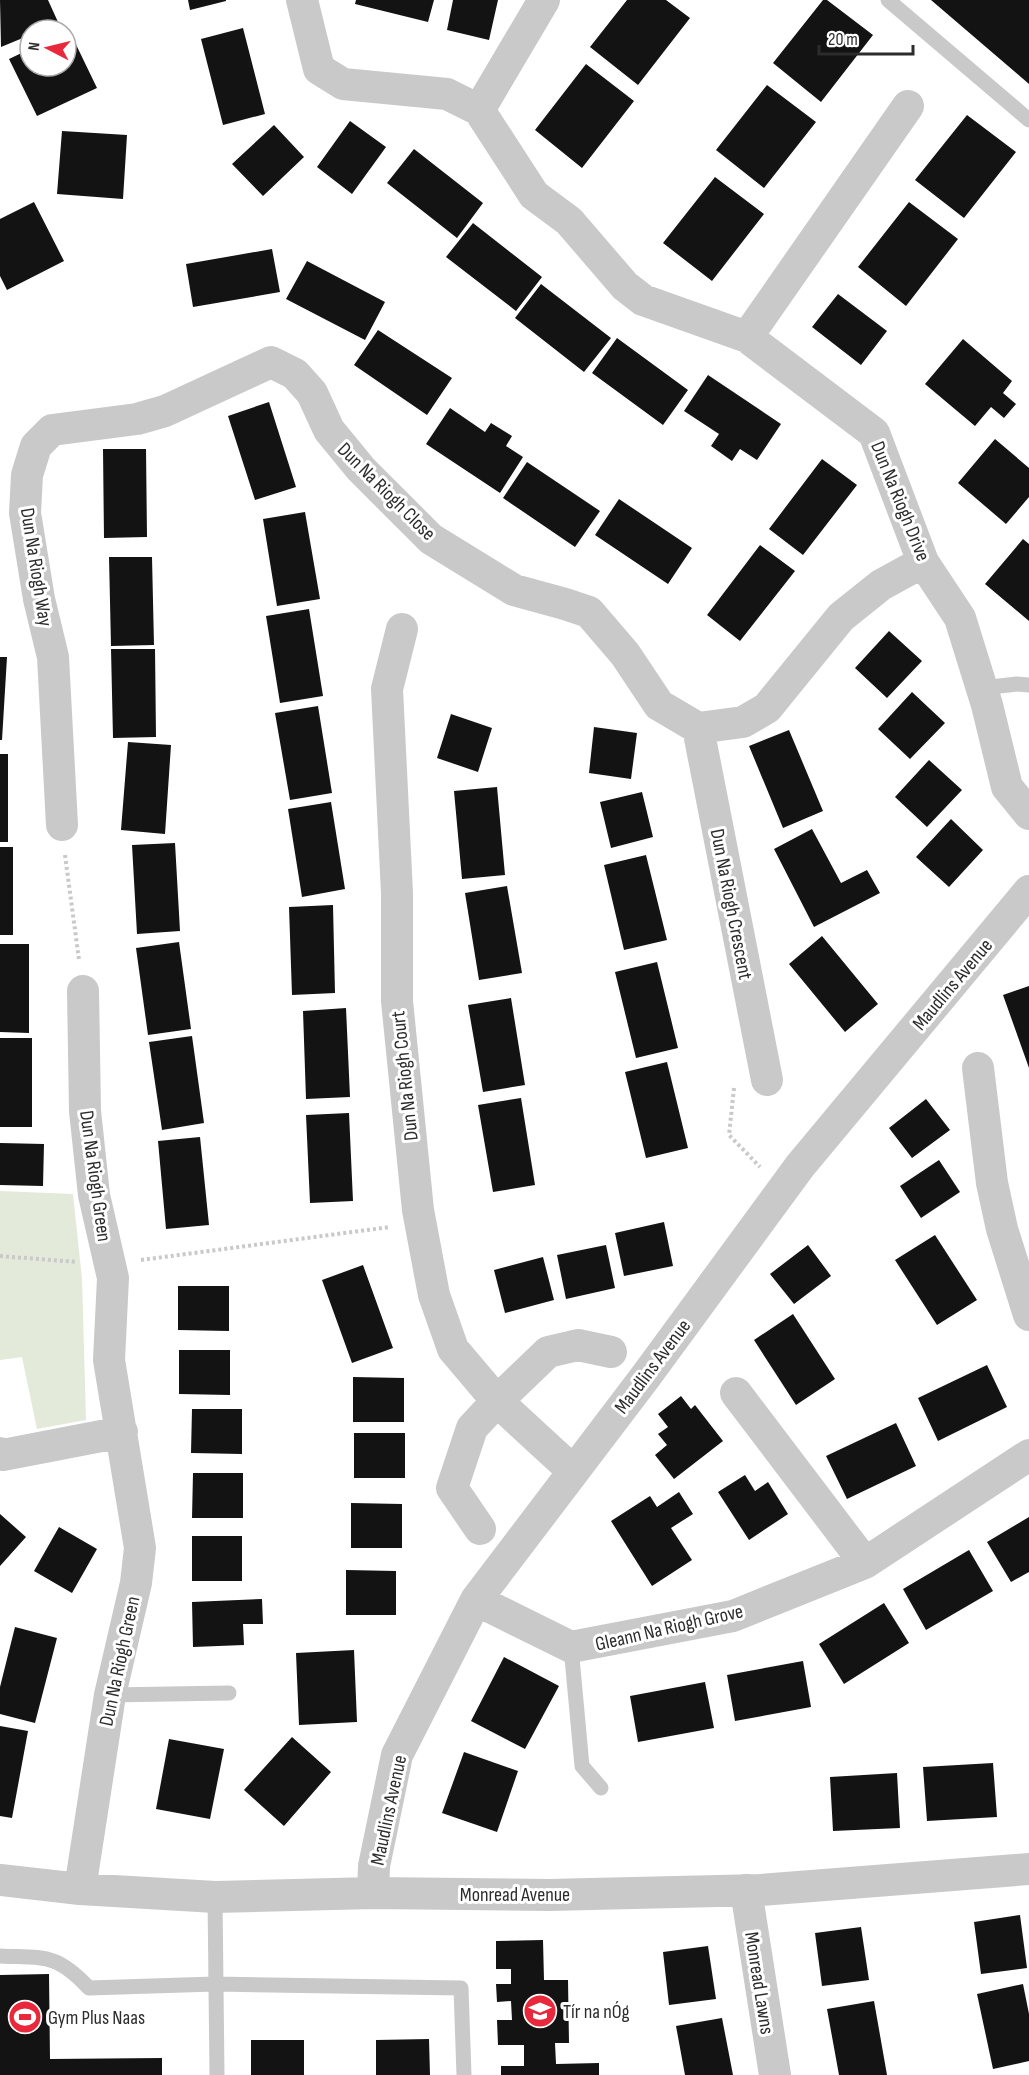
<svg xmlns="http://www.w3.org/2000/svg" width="1029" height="2075" viewBox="0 0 1029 2075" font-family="'Sofia Sans Condensed',sans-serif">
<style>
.green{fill:#e3ead9}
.building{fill:#131313}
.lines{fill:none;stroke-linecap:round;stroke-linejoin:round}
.path{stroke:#c9c9c9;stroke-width:4;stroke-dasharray:3 3;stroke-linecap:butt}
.lane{stroke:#c9c9c9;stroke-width:15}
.street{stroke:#c9c9c9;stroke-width:32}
.labels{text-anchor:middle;stroke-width:6;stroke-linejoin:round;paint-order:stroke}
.street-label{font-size:20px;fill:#2c2c2c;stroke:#fff}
.poi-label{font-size:20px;fill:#2c2c2c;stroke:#fff;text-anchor:start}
</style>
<rect width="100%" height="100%" fill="#fff"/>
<path class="green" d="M0,1191L73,1194L82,1279L86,1420L37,1429L22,1357L0,1360Z"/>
<path class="building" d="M0,0H48L58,22L40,30H30V35L1,47Z
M188,0H226V1L190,10Z
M356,0H434L428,22L355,4Z
M453,0H498L489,40L447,30Z
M627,0H666L690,18L638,85L590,47Z
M823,0H827L873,35L821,102L773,63Z
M931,0H1029V84Z
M243,28L265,114L223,125L201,39Z
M69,30L97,88L37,116L9,59L30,49V66H66V32Z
M586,64L634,101L582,168L535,130Z
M767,85L816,122L764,188L716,150Z
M967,115L1016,152L964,218L915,180Z
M350,121L386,147L352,194L317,167Z
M274,125L304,157L263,196L232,164Z
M62,131L127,135L123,199L57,194Z
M414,149L483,203L457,238L387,183Z
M715,177L764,214L712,281L663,243Z
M34,202L64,261L7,290L0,276V219Z
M909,202L958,239L906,306L858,267Z
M473,223L542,277L516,311L446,257Z
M272,249L280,292L193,307L186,264Z
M307,261L385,302L365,340L286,299Z
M541,284L611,338L584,372L515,318Z
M838,294L887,331L861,365L812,327Z
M378,330L452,378L427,415L354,365Z
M617,338L688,390L663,425L592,373Z
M963,339L1012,381L1003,393L1016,404L1004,418L991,407L975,426L925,384Z
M708,375L781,424L757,460L740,449L732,461L711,446L719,434L684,411Z
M269,402L296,487L255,500L228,416Z
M450,408L485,432L491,423L512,436L506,446L523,457L500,493L426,444Z
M995,439L1029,468V497L1006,524L958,483Z
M103,449H146L147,537L104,538Z
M822,459L857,485L803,555L769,529Z
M527,462L600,511L575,547L503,498Z
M619,499L692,548L668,584L595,535Z
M305,512L320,599L277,606L263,519Z
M1023,539L1029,544V621L985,584Z
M760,545L795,571L740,641L707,615Z
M109,557H152L154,645L111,646Z
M309,609L323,696L280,703L266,616Z
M889,631L922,661L887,698L855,668Z
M111,649H155L156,737L113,738Z
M0,657H7L2,740H0Z
M912,692L945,723L910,759L878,729Z
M318,706L332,793L290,800L275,713Z
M451,714L492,728L478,772L437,758Z
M594,727L637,733L631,779L589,773Z
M789,730L823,811L783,828L749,746Z
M128,742L171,745L165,834L121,830Z
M0,754H8V842H0Z
M929,760L962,790L927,827L895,797Z
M497,787L505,875L462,879L454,791Z
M642,792L653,837L611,848L600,802Z
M331,802L345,889L302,897L288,809Z
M951,819L983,850L949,887L916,857Z
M812,829L841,883L867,870L880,893L814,927L774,849Z
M175,843L180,931L137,934L132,845Z
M0,847H13V935H0Z
M646,855L667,940L624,950L604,865Z
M507,886L522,973L479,980L465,893Z
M333,905L335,993L292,995L289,907Z
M822,936L878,1004L845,1032L789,964Z
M179,942L191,1029L148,1035L136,948Z
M0,944H29V1033L0,1032Z
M657,962L678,1048L636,1058L615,972Z
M1029,986V1068L1003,995Z
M511,998L525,1085L483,1092L468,1005Z
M346,1008L350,1097L306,1099L303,1011Z
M192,1036L204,1123L162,1130L149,1042Z
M0,1038H32V1127H0Z
M667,1062L688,1148L646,1158L625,1072Z
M521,1098L535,1185L493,1192L478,1105Z
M926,1099L950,1130L912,1158L889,1128Z
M349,1113L353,1201L310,1203L306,1115Z
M200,1137L209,1225L166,1229L158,1141Z
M0,1143L44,1144L43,1186L0,1185Z
M939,1160L960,1192L921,1218L900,1186Z
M664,1222L673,1266L624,1276L615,1233Z
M935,1235L977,1300L937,1325L895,1260Z
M606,1245L615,1288L566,1299L557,1255Z
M808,1245L831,1276L794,1304L770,1274Z
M543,1257L554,1300L505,1313L494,1270Z
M363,1265L393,1348L352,1363L322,1280Z
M178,1286H229V1331L178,1330Z
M793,1314L835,1379L796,1405L754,1340Z
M179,1350H230V1395L179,1394Z
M987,1365L1007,1407L938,1441L918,1398Z
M353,1377L404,1378V1422H353Z
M681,1396L691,1409L695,1405L723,1441L674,1479L655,1455L667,1445L658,1434L668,1427L658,1414Z
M192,1409H242V1454L191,1453Z
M896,1423L916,1466L847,1499L826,1456Z
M354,1433H405V1478H354Z
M193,1473H243V1518H192Z
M745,1475L755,1491L768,1482L788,1514L749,1540L718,1492Z
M679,1492L693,1514L671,1528L692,1560L652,1586L611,1521L650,1496L657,1507Z
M351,1503L402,1504V1548H351Z
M0,1514L26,1537L0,1566Z
M1029,1517V1572L1011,1582L987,1542Z
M59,1527L97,1549L72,1593L34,1571Z
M192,1536H242V1581H192Z
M969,1550L993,1591L926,1630L903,1589Z
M346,1570L396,1571V1615H346Z
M262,1599L263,1624H243L244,1645L193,1647L192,1602Z
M884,1603L909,1643L844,1684L819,1644Z
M15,1627L57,1638L35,1723L0,1714V1687Z
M354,1650L357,1722L299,1725L296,1653Z
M504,1657L559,1686L525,1749L471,1721Z
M803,1661L811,1707L735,1721L727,1675Z
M705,1682L714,1728L638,1742L630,1696Z
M0,1726L28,1731L12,1818L0,1816Z
M292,1737L331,1772L284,1826L244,1790Z
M169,1739L224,1749L210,1819L156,1809Z
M464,1752L518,1771L497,1832L442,1813Z
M993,1763L997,1817L927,1821L923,1767Z
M897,1773L900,1828L833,1831L830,1777Z
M1020,1915L1027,1968L981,1974L974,1922Z
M861,1927L869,1980L822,1986L815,1933Z
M543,1940L544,1980H568L569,2043H555L556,2064L599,2063V2075H501V2066H524V2045H498L497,2020H512L511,2001L497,2002L496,1984H511V1969H496V1941Z
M708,1946L716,1999L669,2005L663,1952Z
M49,1974L50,2059L162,2058V2075H0V1975Z
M1023,1984L1029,2014V2061L993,2069L977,1994Z
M874,2001L887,2075H839L827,2009Z
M722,2018L733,2075H685L676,2026Z
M429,2039L430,2075H376V2040Z
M251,2040H304V2075H251Z"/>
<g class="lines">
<path class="path" d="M65,855L79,960
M734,1088L729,1135L760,1167
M0,1256L77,1262
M141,1260L390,1227"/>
<path class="lane" d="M888,0L1029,120
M982,688L1017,684L1029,685
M571,1647L582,1766L601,1788
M110,1695L229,1693
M215,1897L217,2075
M0,1956C45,1958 56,1953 89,1988L215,1984L461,1988L464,2075"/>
<path class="street" d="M302,0L319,69L343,84L447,94L479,110L534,195L569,221L625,286L643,300L747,337L874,433L923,562L960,618L987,705L1007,787L1029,814
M479,110L544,0
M747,337L908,106
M402,629L387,689L397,893V1001L418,1210L434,1295L453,1349L497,1401L573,1471
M698,728L767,1080
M62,825L53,657L39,599L25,513L27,475L36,446L52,430L137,419L165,411L271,362L295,374L312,393L329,430L361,469L431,539L514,590L565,604L589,612L625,654L659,705L698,728L743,722L767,708L841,617L881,585L923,562
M978,1068L992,1183L1002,1229L1029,1315
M736,1393L865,1563
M0,1453L3,1455L122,1432
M480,1529L452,1488L472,1428L497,1401L548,1352L578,1345L611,1352
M476,1600L571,1647L733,1616L865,1563L1029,1455
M0,1880L80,1889L215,1897L373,1893L549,1895L760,1890L1029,1869
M80,1889L110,1695L136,1583L140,1548L109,1360L113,1278L94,1195L85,1111L83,991
M746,1890L775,2075
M373,1893L374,1866L397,1755L476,1600L646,1376L800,1166L1029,891"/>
</g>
<defs>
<g id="school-disc" transform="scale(1.725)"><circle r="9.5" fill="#e9283b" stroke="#fff"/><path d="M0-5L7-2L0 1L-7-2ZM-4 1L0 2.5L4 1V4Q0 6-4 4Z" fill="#fff"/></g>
<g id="stadium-disc" transform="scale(1.725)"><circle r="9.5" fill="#e9283b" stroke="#fff"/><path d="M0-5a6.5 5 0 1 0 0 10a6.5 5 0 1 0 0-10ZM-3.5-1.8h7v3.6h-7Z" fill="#fff"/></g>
</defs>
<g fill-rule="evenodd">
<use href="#school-disc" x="540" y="2011"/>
<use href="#stadium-disc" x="25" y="2017"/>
</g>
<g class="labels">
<g class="street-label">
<text transform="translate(387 491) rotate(45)" y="7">Dun Na Riogh Close</text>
<text transform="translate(901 501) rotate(68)" y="7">Dun Na Riogh Drive</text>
<text transform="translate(37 567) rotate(81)" y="7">Dun Na Riogh Way</text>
<text transform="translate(732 904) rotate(79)" y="7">Dun Na Riogh Crescent</text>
<text transform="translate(952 984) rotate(-50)" y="7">Maudlins Avenue</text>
<text transform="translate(404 1076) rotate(-96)" y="7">Dun Na Riogh Court</text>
<text transform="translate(96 1176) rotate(82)" y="7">Dun Na Riogh Green</text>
<text transform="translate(652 1366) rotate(-53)" y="7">Maudlins Avenue</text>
<text transform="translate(669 1627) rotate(-13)" y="7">Gleann Na Riogh Grove</text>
<text transform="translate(119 1661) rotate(-78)" y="7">Dun Na Riogh Green</text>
<text transform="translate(388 1810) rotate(-78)" y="7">Maudlins Avenue</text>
<text x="515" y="1901">Monread Avenue</text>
<text transform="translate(760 1983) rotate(81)" y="7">Monread Lawns</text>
</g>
<g class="poi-label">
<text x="563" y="2018">Tír na nÓg</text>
<text x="48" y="2024">Gym Plus Naas</text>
</g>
</g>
<g transform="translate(48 48) rotate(277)"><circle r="28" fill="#ffffff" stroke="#ababab" stroke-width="1.5"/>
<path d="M0-4.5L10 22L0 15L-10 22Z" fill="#e9283b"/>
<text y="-9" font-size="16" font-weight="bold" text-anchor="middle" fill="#2c2c2c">N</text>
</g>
<path d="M819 45v9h94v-9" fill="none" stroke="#2c2c2c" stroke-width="3"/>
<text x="828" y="45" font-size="18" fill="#2c2c2c" stroke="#ffffff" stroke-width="4.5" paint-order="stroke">20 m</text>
</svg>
